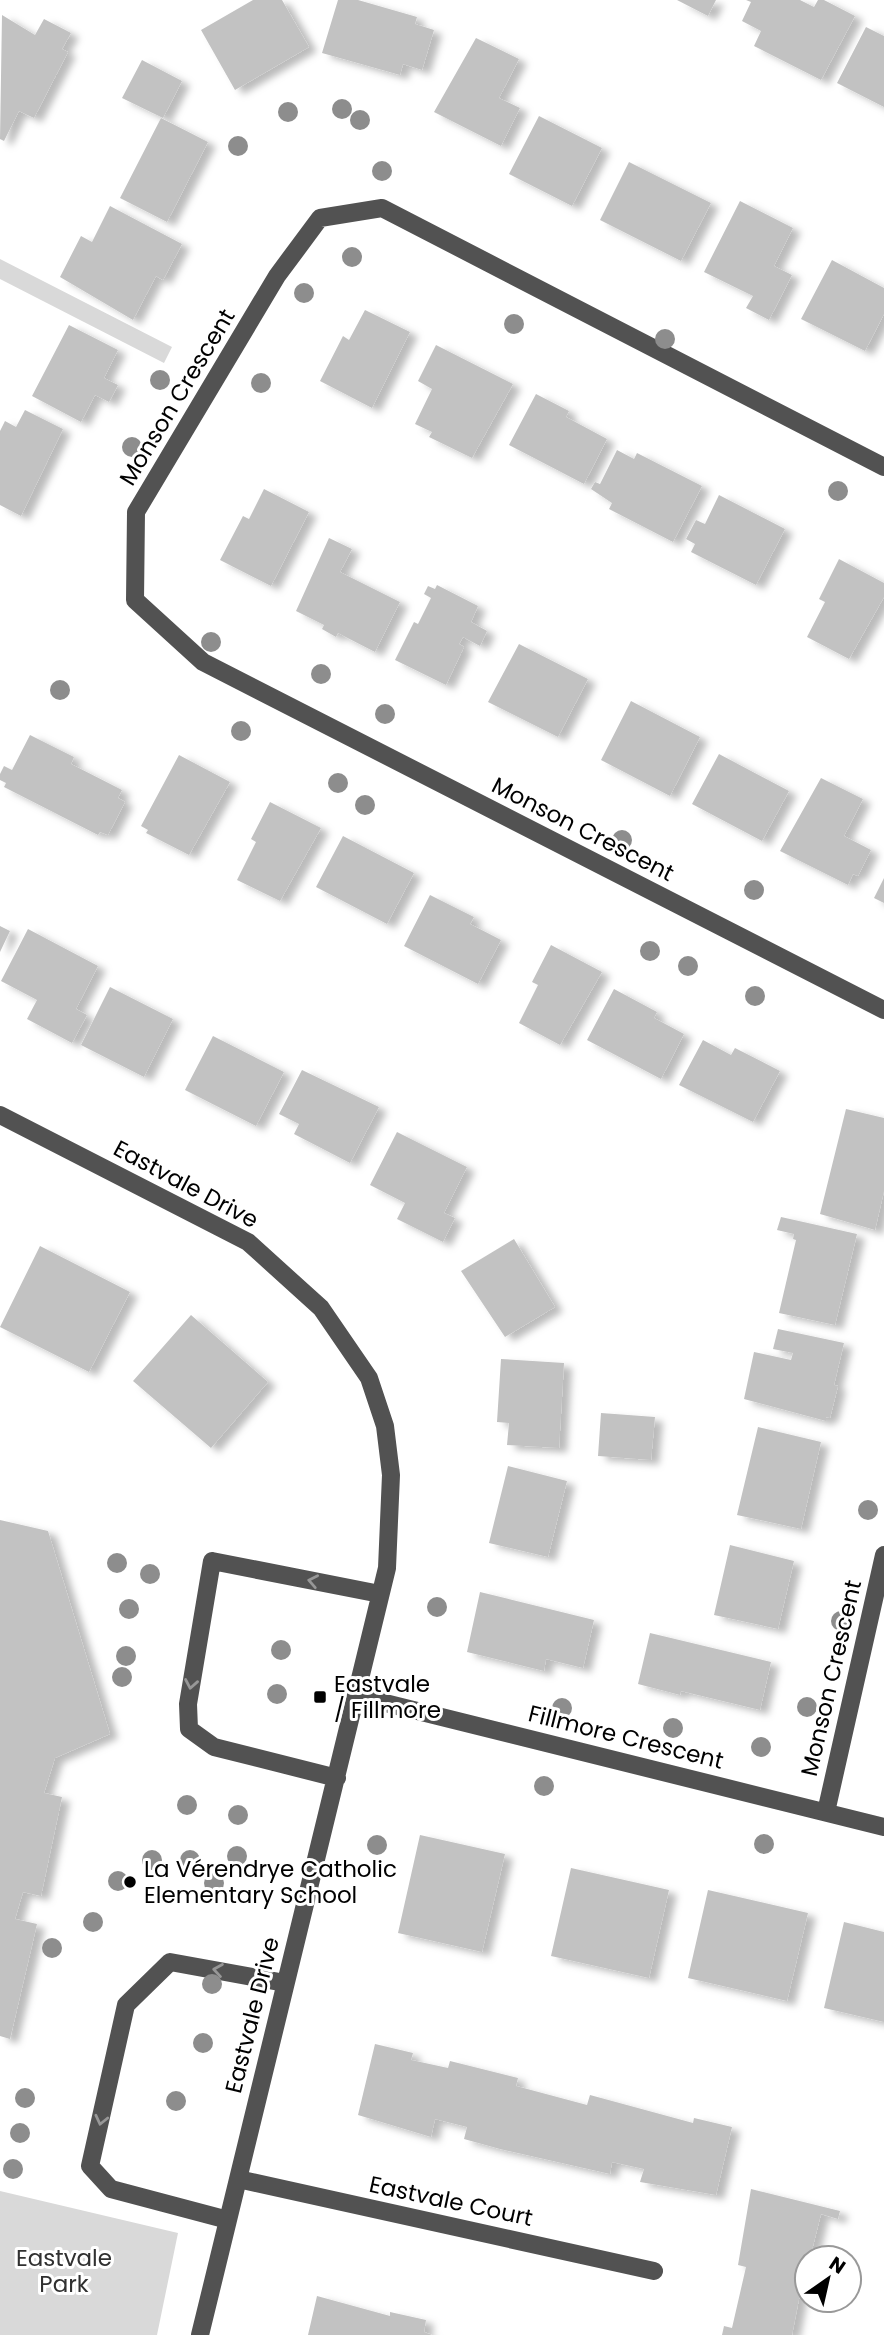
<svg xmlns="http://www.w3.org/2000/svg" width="884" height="2335" viewBox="0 0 884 2335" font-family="Poppins,sans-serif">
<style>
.green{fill:#d9d9d9}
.building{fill:#c2c2c2;filter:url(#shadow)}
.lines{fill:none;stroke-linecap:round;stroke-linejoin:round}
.minor{stroke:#525252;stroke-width:18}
.tree{fill:#8d8d8d}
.oneway{stroke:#979797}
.poi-dot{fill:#000;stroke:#fff;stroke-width:2.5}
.labels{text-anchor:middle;stroke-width:6;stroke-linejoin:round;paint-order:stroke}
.street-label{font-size:23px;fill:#000;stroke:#fff}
.poi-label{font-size:23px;fill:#000;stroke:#fff;text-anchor:start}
.park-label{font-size:23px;fill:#303030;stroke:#fff}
</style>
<defs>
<filter id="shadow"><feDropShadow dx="8" dy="4.5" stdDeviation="3.5" flood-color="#0004"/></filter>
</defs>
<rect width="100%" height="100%" fill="#fff"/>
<path class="green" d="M0,259L172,347L164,363L0,279Z
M0,2191L178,2233L157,2335H0Z"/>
<path class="building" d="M253,0H282L309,47L235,90L201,30Z
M338,0H358L417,17L415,24L434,30L422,70L403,64L400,75L322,53Z
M677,0H716L708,16Z
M746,0H800L814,7L818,0H824L855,16L821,80L754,46L761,31L742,21L751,2Z
M2,15L35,35L44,19L71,33L62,49L68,52L34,118L19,111L4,141L0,139Z
M866,27L884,36V107L837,83Z
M476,38L519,59L499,98L520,108L501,146L434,112Z
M142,60L182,81L163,118L122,98Z
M539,116L602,148L572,206L509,174Z
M161,118L208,142L167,222L120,198Z
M629,162L711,203L681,261L600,220Z
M740,201L793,228L774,266L792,275L769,320L746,308L753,296L704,272Z
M110,206L182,244L163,280L156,276L133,320L60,277L81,236L92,242Z
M832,260L884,288V314L865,351L801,319Z
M365,310L410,332L372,408L320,381L343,336L349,340Z
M69,325L118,350L104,378L118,385L109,402L95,395L81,422L32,396Z
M436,345L513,384L472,458L429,437L432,432L415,424L432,389L418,381Z
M536,394L569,411L566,417L607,439L584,484L509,445Z
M25,410L63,429L21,516L0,505V431L5,421L16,427Z
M617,450L634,459L637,453L702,486L673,542L609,509L612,503L591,489L595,482L600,484Z
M264,489L309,512L271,586L220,560L243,516L249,519Z
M719,495L785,529L756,585L691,552L695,544L686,539L696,520L705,524Z
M329,538L352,549L340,572L400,602L375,652L338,633L336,637L322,629L324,625L296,611Z
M839,559L884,583V597L849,659L807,637L825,602L819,599Z
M437,585L478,606L471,622L487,631L480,646L463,637L459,644L464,647L446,685L395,660L414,622L418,624L431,598L424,594L428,586L435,589Z
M519,644L588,679L558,737L488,702Z
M631,701L700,737L670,796L601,760Z
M30,735L74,757L71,764L122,790L118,798L125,802L108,835L100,832L98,835L4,787L6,783L0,780V774L4,766L12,770Z
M719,754L789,791L762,841L692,804Z
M179,755L230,782L189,855L146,833L148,830L141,826Z
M821,778L863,799L844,836L871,850L858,876L853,874L848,885L780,851Z
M270,802L321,828L280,901L237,880L256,842L251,839Z
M343,836L414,873L387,924L316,887Z
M884,878V903L874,898Z
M430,895L474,917L470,924L501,940L478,984L404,946Z
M0,926L10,931L0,952Z
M28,929L98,966L76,1009L87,1015L72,1043L27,1019L37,1000L1,981Z
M551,945L602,972L560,1045L519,1023L538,985L532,982Z
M110,987L173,1019L144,1077L81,1045Z
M614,989L657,1012L654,1018L684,1034L661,1079L587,1040Z
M213,1036L284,1072L256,1126L185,1090Z
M703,1040L731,1055L735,1048L780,1071L753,1122L679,1085Z
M302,1070L379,1107L350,1163L294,1134L299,1124L279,1114Z
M846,1109L884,1118V1191L875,1230L820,1214Z
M397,1132L467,1167L444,1213L455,1218L443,1242L397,1219L405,1203L370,1185Z
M781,1217L857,1234L835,1325L779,1313L796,1240L793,1239L794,1234L777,1230Z
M514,1239L555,1307L505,1337L461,1271Z
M40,1246L130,1292L89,1372L0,1327Z
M191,1315L268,1382L211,1448L133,1381Z
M778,1329L844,1343L834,1385L838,1386L830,1418L826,1417V1421L744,1399L754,1352L791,1360L793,1353L773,1349Z
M501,1359L564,1363L559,1448L507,1445L509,1423L497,1422Z
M601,1413L655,1417L651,1460L598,1456Z
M758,1427L821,1442L801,1529L737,1515Z
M508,1466L567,1481L548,1557L489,1543Z
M0,1520L48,1531L110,1734L55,1758L44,1793L62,1797L41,1896L23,1892L15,1919L37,1924L10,2039L0,2036Z
M730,1545L794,1561L778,1629L714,1615Z
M480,1592L594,1620L583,1668L546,1659L544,1671L467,1652Z
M650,1633L771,1662L760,1710L681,1691L680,1695L638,1684Z
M420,1835L505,1854L482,1952L398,1933Z
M571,1868L669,1890L649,1978L551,1956Z
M708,1890L808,1913L787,2001L688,1978Z
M844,1922L884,1932V2022L824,2008Z
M375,2044L413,2053L411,2060L448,2068L450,2061L518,2078L516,2086L587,2105L590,2095L693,2123L694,2118L732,2127L716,2195L640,2182L644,2169L612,2162L610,2174L500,2149L464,2139L467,2127L435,2119L431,2137L358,2115Z
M751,2189L840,2211L838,2219L821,2214L810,2258H807L792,2335H722L724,2326L732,2328L746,2267L738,2265Z
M317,2296L390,2316V2312L426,2320L424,2332L432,2335H308Z"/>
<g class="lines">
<path class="minor" d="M884,467L382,208L320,218L277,276L136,512L135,600L203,662L884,1010
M0,1115L248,1242L321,1308L369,1378L385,1426L391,1475L387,1568L200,2335
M357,1696L884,1827
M337,1778L214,1747L189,1729L188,1704L212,1561L380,1594
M826,1812L884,1555
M238,2179L654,2271
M228,2220L111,2189L90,2166L126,2005L170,1962L285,1983"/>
</g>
<g class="tree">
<circle cx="342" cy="109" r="10"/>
<circle cx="288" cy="112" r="10"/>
<circle cx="360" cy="120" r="10"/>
<circle cx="238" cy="146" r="10"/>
<circle cx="382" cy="171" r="10"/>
<circle cx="352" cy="257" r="10"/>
<circle cx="304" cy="293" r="10"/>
<circle cx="514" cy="324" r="10"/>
<circle cx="665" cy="339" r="10"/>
<circle cx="160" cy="380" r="10"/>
<circle cx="261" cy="383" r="10"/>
<circle cx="132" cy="447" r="10"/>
<circle cx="838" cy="491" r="10"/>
<circle cx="211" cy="642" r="10"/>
<circle cx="321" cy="674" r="10"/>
<circle cx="60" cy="690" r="10"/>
<circle cx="385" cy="714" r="10"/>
<circle cx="241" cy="731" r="10"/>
<circle cx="338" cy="783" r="10"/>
<circle cx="365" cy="805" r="10"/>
<circle cx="622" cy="840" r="10"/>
<circle cx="754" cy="890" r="10"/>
<circle cx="650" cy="951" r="10"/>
<circle cx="688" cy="966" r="10"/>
<circle cx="755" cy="996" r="10"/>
<circle cx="868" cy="1510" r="10"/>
<circle cx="117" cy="1563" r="10"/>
<circle cx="150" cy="1574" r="10"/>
<circle cx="437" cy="1607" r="10"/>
<circle cx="129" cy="1609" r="10"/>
<circle cx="841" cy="1621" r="10"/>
<circle cx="281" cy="1650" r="10"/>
<circle cx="126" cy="1656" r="10"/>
<circle cx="122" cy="1677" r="10"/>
<circle cx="277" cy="1694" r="10"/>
<circle cx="807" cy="1707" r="10"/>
<circle cx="562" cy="1708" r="10"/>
<circle cx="673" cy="1728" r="10"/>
<circle cx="761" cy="1747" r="10"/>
<circle cx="544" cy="1786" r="10"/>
<circle cx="187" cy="1805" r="10"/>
<circle cx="238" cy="1815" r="10"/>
<circle cx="764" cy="1844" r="10"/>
<circle cx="377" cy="1845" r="10"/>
<circle cx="237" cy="1856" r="10"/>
<circle cx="152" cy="1860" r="10"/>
<circle cx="190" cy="1860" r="10"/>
<circle cx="118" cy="1881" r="10"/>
<circle cx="214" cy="1883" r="10"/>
<circle cx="93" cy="1922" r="10"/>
<circle cx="52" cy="1948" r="10"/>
<circle cx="212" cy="1984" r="10"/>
<circle cx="203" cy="2043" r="10"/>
<circle cx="25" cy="2098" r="10"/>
<circle cx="176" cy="2101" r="10"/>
<circle cx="20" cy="2133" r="10"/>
<circle cx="13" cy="2169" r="10"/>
</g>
<defs><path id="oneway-chevron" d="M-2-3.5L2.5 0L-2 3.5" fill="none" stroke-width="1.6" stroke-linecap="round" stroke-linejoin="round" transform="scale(1.75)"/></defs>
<g class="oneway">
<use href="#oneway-chevron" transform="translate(313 1581) rotate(-169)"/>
<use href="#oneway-chevron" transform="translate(191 1684) rotate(100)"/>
<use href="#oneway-chevron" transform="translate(218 1970) rotate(-171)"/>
<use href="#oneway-chevron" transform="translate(101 2120) rotate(103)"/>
</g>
<g class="poi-dot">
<rect x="313" y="1690" width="14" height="14" rx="3.5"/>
<circle cx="130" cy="1882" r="7"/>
</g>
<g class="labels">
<g class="street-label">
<text transform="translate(177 397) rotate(-59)" y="8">Monson Crescent</text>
<text transform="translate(583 829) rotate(27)" y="8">Monson Crescent</text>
<text transform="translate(186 1184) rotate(28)" y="8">Eastvale Drive</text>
<text transform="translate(831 1678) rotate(-77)" y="8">Monson Crescent</text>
<text transform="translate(626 1737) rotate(14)" y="8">Fillmore Crescent</text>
<text transform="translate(252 2015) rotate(-76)" y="8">Eastvale Drive</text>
<text transform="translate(451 2201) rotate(12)" y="8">Eastvale Court</text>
</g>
<g class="poi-label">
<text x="334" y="1692">Eastvale<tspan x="334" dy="26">/ Fillmore</tspan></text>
<text x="144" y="1877">La Vérendrye Catholic<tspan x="144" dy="26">Elementary School</tspan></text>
</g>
<g class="park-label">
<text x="64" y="2266">Eastvale<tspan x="64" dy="26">Park</tspan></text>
</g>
</g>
<g transform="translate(828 2279) rotate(34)"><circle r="33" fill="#ffffff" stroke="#999999" stroke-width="2"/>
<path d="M0-5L12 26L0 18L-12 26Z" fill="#000000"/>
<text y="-10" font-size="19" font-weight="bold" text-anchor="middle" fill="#000000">N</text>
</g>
</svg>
